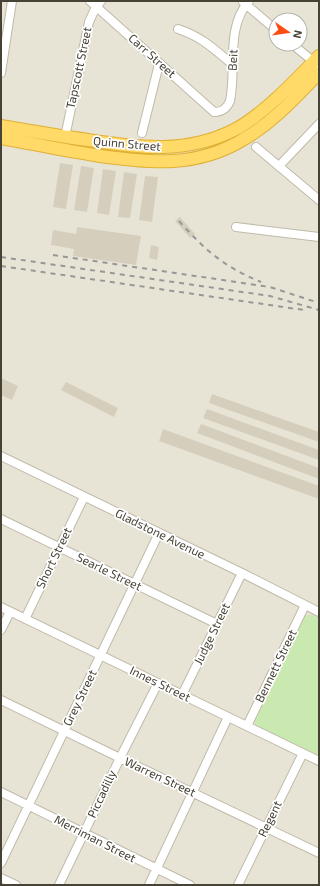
<svg xmlns="http://www.w3.org/2000/svg" width="320" height="886" viewBox="0 0 320 886" font-family="'Exo 2',sans-serif">
<style>
.residential{fill:#e8e4d5;fill-rule:evenodd}
.green{fill:#cae9b0}
.building{fill:#d6cebd}
.lines{fill:none;stroke-linecap:round;stroke-linejoin:round}
.minor-casing{stroke:#c0baaa;stroke-width:10}
.highway-casing{stroke:#e0b035;stroke-width:14}
.minor{stroke:#fff;stroke-width:8}
.highway{stroke:#ffda68;stroke-width:12}
.rail{stroke:#979797;stroke-width:2;stroke-dasharray:5 5;stroke-linecap:butt}
.labels{text-anchor:middle;stroke-width:3.5;stroke-linejoin:round;paint-order:stroke}
.street-label{font-size:12px;fill:#474236;stroke:#fff}
</style>
<rect width="100%" height="100%" fill="#f4f1e8"/>
<path class="residential" d="M1,1H319V885H1ZM276,20H300V44H276Z"/>
<path class="green" d="M307,615H312L319,618V756L256,726L254,721L301,619Z"/>
<path class="building" d="M60,163L73,165L66,209L53,207Z
M81,166L94,168L87,212L74,210Z
M103,169L116,171L109,215L97,213Z
M124,172L137,174L130,218L118,217Z
M145,176L158,177L152,222L139,220Z
M180,217L195,234L190,238L175,221Z
M77,227L141,236L136,265L73,256L74,249L51,245L53,230L76,234Z
M151,245L159,247L157,260L149,258Z
M1,378L18,386L12,400L1,395Z
M66,382L118,408L114,417L61,390Z
M212,394L319,432V442L209,403Z
M207,409L319,450V460L203,418Z
M201,424L319,468V479L197,433Z
M163,429L319,486V499L159,441Z"/>
<g class="lines">
<g class="minor-casing">
<path id="minor" d="M90,1L214,112C223,112 227,108 230,101C237,69 225,28 249,1
M243,2L276,30
M178,29C202,37 213,48 232,64
M292,44L319,66
M1,73L12,1
M142,133L159,64
M65,137L89,22L94,11L101,1
M256,147L319,200
M279,166L319,124
M236,227L319,237
M1,456L242,573L319,612
M1,519L217,624
M1,607L319,761
M25,619L84,497
M1,630L10,612
M182,695L242,573
M1,700L120,758L319,853
M247,726L305,605
M1,792L190,885
M1,863L159,533
M1,878L16,885
M59,885L120,758L158,683
M149,885L228,717
M238,885L303,753"/>
</g>
<g class="highway-casing">
<path id="highway" d="M1,126C30,131 59,136 88,140C139,148 187,154 234,130C262,116 297,79 319,56
M1,138C34,144 67,151 100,156C151,163 197,168 244,139C273,122 296,97 319,73"/>
</g>
<use href="#minor" class="minor"/>
<use href="#highway" class="highway"/>
<path class="rail" d="M179,221C205,250 224,267 261,282
M53,255L270,287L319,303
M1,257L270,296L319,310
M1,266L304,310"/>
</g>
<g class="labels">
<g class="street-label">
<text transform="translate(152 56) rotate(42)" y="4">Carr Street</text>
<text transform="translate(233 60) rotate(-87)" y="4">Beit</text>
<text transform="translate(79 68) rotate(-78)" y="4">Tapscott Street</text>
<text transform="translate(127 144) rotate(5)" y="4">Quinn Street</text>
<text transform="translate(160 534) rotate(26)" y="4">Gladstone Avenue</text>
<text transform="translate(54 558) rotate(-64)" y="4">Short Street</text>
<text transform="translate(109 572) rotate(26)" y="4">Searle Street</text>
<text transform="translate(212 634) rotate(-64)" y="4">Judge Street</text>
<text transform="translate(276 666) rotate(-64)" y="4">Bennett Street</text>
<text transform="translate(160 684) rotate(26)" y="4">Innes Street</text>
<text transform="translate(80 698) rotate(-64)" y="4">Grey Street</text>
<text transform="translate(160 777) rotate(25)" y="4">Warren Street</text>
<text transform="translate(102 794) rotate(-65)" y="4">Piccadilly</text>
<text transform="translate(270 819) rotate(-64)" y="4">Regent</text>
<text transform="translate(95 839) rotate(27)" y="4">Merriman Street</text>
</g>
</g>
<rect width="320" height="886" fill="none" stroke="#474236" stroke-width="4"/>
<g transform="translate(288 32) rotate(103)"><circle r="19" fill="#ffffff" stroke="#b5b3af"/>
<path d="M0-3L7 15L0 10L-7 15Z" fill="#fe4c15"/>
<text y="-6" font-size="11" font-weight="bold" text-anchor="middle" fill="#474236">N</text>
</g>
</svg>
